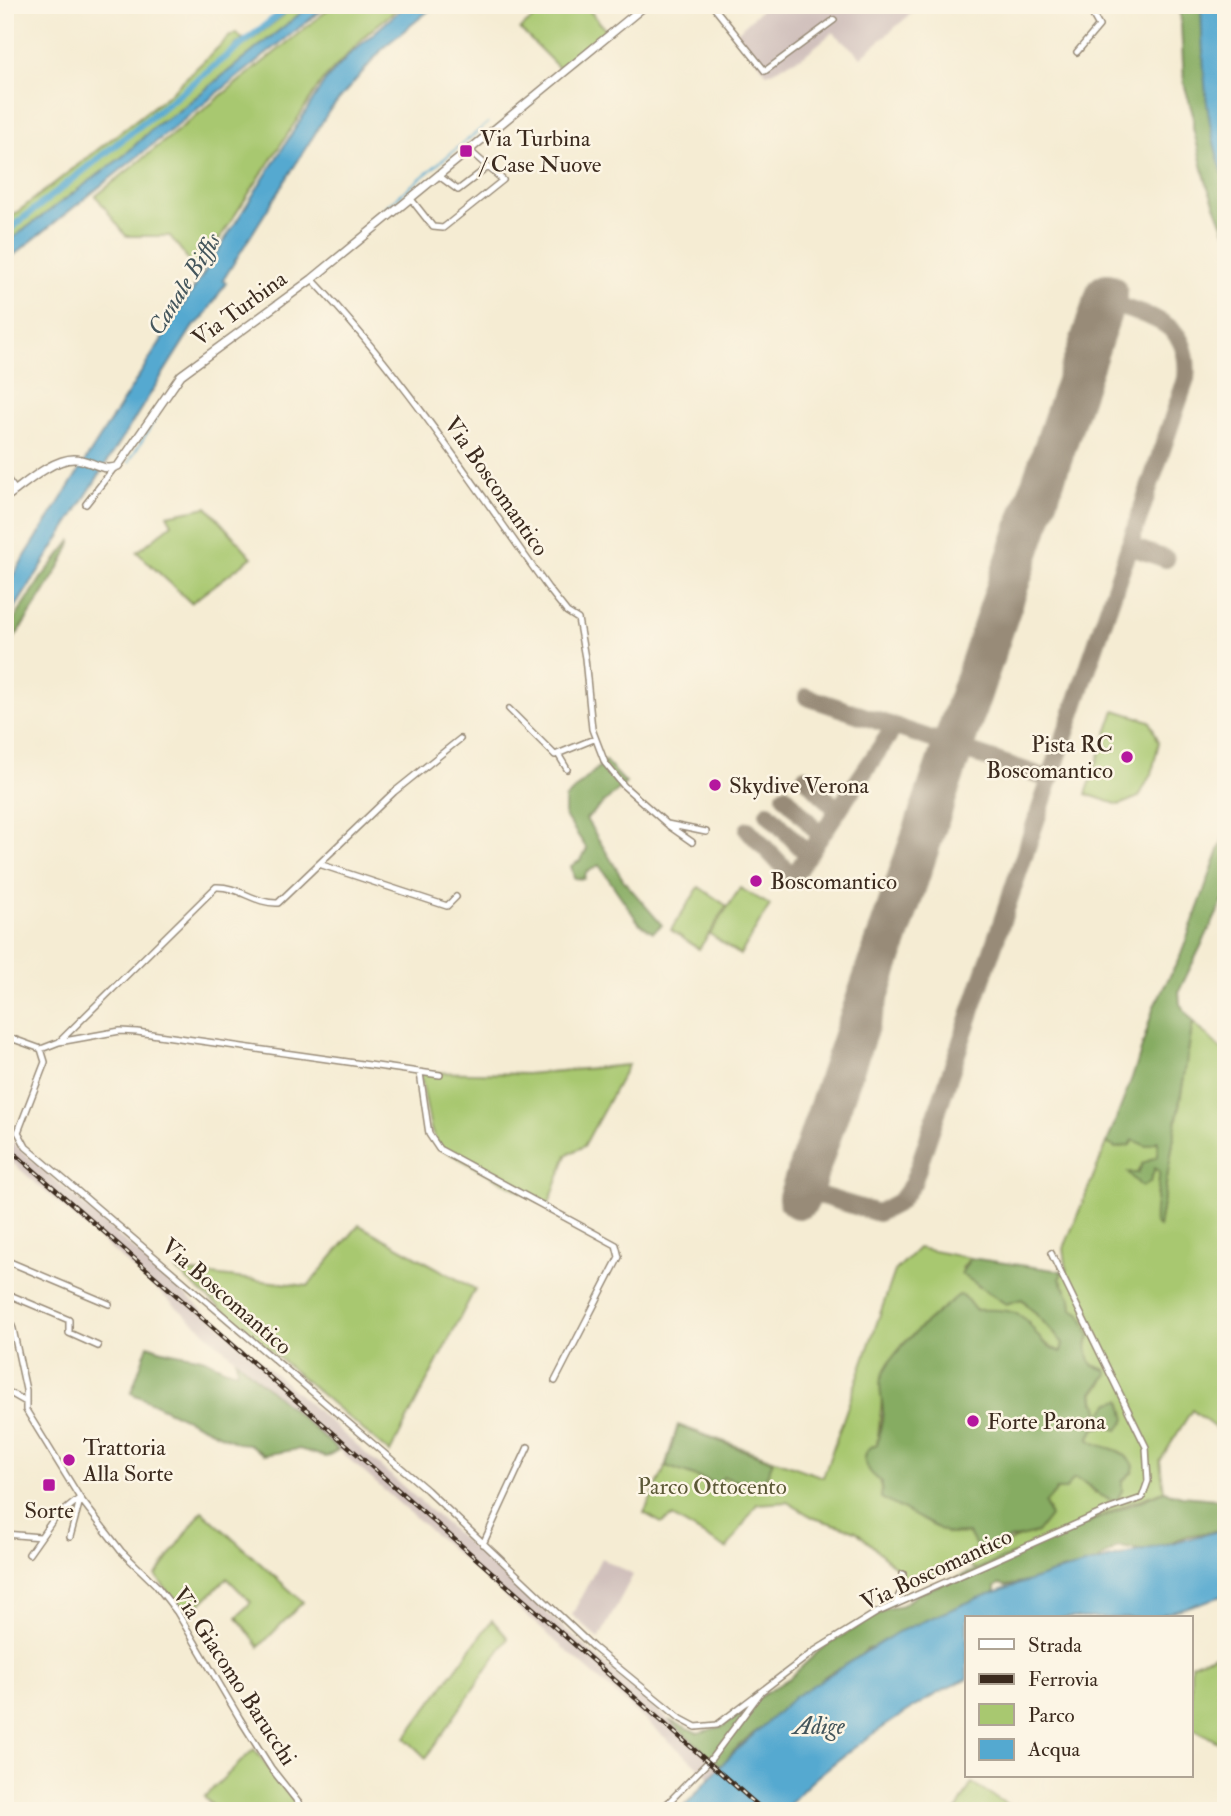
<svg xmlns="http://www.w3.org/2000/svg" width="1231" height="1816" viewBox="0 0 1231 1816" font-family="'IM FELL Double Pica',serif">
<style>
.industrial{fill:#d0c0bc}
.green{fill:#a8c870;stroke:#727947;stroke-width:2}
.forest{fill:#86ac62;stroke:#606b40;stroke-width:2}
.water{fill:#54a9d0;stroke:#486a77;stroke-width:2}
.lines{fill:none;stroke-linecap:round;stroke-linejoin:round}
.stream{stroke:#54a9d0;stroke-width:2}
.canal{stroke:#54a9d0;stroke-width:7}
.taxiway{stroke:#988b78;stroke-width:18}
.runway{stroke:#988b78;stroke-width:42}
.minor-casing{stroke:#988b78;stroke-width:8}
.tertiary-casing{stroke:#988b78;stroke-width:10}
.minor{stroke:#fff;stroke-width:5}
.tertiary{stroke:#fff;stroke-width:7}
.rail-casing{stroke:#3b2a1e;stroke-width:4.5}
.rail{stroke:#fcf5e5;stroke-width:2;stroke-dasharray:5;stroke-linecap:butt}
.poi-dot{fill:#b5179e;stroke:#fcf5e5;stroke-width:2.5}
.labels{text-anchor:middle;stroke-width:5;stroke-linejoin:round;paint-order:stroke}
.poi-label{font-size:23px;fill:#3b2a1e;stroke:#fcf5e5;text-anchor:start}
.street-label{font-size:23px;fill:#3b2a1e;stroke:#fcf5e5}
.park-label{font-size:23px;fill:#5c5937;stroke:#fcf5e5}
.water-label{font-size:24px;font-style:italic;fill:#44565c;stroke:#fcf5e5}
</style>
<rect width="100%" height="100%" fill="#fcf5e5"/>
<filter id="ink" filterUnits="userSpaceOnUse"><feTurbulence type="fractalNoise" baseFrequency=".0143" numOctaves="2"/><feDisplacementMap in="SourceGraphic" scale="14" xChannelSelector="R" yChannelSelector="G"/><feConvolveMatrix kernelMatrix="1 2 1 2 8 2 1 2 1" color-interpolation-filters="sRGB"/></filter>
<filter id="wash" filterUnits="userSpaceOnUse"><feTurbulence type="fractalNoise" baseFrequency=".00686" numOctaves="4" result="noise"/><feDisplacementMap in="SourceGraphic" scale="28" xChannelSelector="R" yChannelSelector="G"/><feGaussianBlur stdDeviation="1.57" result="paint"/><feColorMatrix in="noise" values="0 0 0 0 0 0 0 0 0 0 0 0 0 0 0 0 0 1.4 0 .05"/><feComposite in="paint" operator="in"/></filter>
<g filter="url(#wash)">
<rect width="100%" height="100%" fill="#f5ecd3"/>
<path class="industrial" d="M766,5H921L861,57L833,32L805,55L767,74L737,32Z
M5,1136L722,1767L712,1779L5,1156Z
M601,1558L633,1575L599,1639L572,1615Z"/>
<path class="green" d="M311,5L176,113L156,125L126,154L5,244L7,220L168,95L230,36L236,33L243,39L233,47L232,52L237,51L284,15L286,6Z
M334,5H402L369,32L322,81L198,272L170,236H126L96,196Z
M550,5H585L607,31L561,70L520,29Z
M207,507L252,557L191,603L137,552L172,524L167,515Z
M1115,710L1150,721L1159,742L1152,772L1139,797L1119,805L1086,794Z
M699,887L727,906L699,949L671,930Z
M740,888L770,905L740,955L710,934Z
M1193,1022L1226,1054V1424L1219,1431L1192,1410L1160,1461L1164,1491L1132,1502L979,1571L964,1562L909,1583L901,1580L902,1573L856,1531L814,1518L787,1502L757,1504L727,1549L672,1517L662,1523L644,1513L664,1470L678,1425L823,1477L895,1271L918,1248L970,1258L962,1268L978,1286L1006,1304L1021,1298L1063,1343L1061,1352C1016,1331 1036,1309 975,1310L964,1296L943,1308L903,1344L882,1399L877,1445L881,1491L949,1534L969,1533L980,1552L987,1554L1018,1538L1049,1510L1045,1504L1057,1489L1065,1490L1074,1478L1083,1481L1095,1493L1121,1488L1122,1481L1133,1472C1123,1439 1106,1455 1089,1439L1095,1428L1106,1426L1110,1403L1104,1412H1099L1093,1393L1103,1383L1106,1370L1092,1365L1089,1360L1081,1314L1072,1309L1071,1299L1060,1279L1062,1271H1067L1064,1248L1107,1143L1116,1148L1133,1140L1141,1143L1158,1140L1159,1155L1139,1168L1138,1173L1150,1182L1155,1168L1159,1171L1160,1186L1156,1195L1159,1227Z
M628,1065L584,1146L567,1155L548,1206L440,1148L431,1130L420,1072L526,1074Z
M359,1225L475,1289L390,1453L177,1271L308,1286Z
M202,1511L303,1602L259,1647L237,1617L251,1602L227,1578L187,1617L156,1576Z
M492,1620L508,1638L426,1758L405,1738Z
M1226,1651V1746L1191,1728V1664Z
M254,1749L260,1757L302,1811H218L204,1797Z
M972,1783L1018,1811H956Z"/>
<path class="forest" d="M1180,5H1216L1226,142V233L1207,185L1193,128V115L1184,83Z
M71,541C72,552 17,635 5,651V634L42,577Z
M605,761L626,783L586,819L624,881L662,925L653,932L639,923L599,865L586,873L584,879L574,878L571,866L581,860L587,849L565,816V799Z
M1226,831V895L1179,991L1180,1004L1193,1022L1159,1227L1155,1224C1153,1205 1160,1189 1159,1171L1155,1168L1150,1182L1142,1187L1128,1173H1138L1142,1164L1158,1156V1141L1146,1146L1133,1140L1130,1145L1116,1148L1107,1143L1136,1067L1154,1006L1180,957Z
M970,1258L1062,1271L1060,1279L1071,1299L1072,1309L1081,1314L1090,1337C1085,1344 1088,1358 1092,1365L1106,1370L1108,1374L1093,1392L1094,1402L1098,1405L1099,1412H1103L1110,1403L1121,1400L1126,1419L1118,1430L1106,1426L1095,1428L1089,1439C1102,1451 1118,1443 1134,1465L1133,1471L1122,1481V1491L1116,1501C1097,1498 1091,1483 1074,1478L1065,1490H1057L1045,1503L1050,1516L1037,1533L1010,1539L987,1554L979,1552L969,1533L949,1534L881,1498L882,1482C867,1473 855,1453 877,1444C879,1434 882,1423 883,1412C883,1402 878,1387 881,1379C890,1350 935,1314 959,1295L964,1296L975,1310C990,1310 1006,1308 1019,1315C1037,1325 1032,1341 1061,1352L1063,1343L1022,1299L1006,1304L961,1274Z
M148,1345C168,1354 185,1353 205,1359C216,1363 224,1371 237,1371L236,1360L338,1450L326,1457L299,1449L264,1455L249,1444L237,1443L131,1393Z
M678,1426L773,1461L765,1480L754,1487L724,1477L717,1484L666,1466Z
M1164,1491L1182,1496L1226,1500V1529L1187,1536L1147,1551L1118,1547L1081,1572L1064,1569L1026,1582L1006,1586L1000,1584L995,1587V1596L879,1647L867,1649L845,1671L840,1668C835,1671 829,1673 825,1676C818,1681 814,1690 807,1696C779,1718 738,1737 722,1767L669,1720L698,1733L723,1726L752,1702L791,1677L822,1648L888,1608L899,1607L918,1594Z"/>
<path class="water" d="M311,5H328L5,262L6,243L126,154L156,125L176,113Z
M406,5H436L385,46L329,111L223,280L226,283L203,318L192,328L5,624V588L325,81L350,54Z
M1201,5H1226V181C1204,127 1203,63 1201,5Z
M1226,1529V1595L1151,1618H967V1679C925,1695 808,1774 785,1811H680L726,1760L794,1697L898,1632L978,1598L1053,1573Z"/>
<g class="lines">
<path class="stream" d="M384,208L488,123
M129,462L156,418"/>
<path class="canal" d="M5,233L291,5"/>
<path class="taxiway" d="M1129,546L1166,559
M807,697L1050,779
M805,777L838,811
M785,796L821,836
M768,813L808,855
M748,830L793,877L895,726
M802,1190L878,1213L899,1202L913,1183L1186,379C1192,320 1150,317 1104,302"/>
<path class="runway" d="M799,1198L1107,294"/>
</g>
</g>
<g filter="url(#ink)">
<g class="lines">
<g class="minor-casing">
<path id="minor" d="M712,5L765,71L834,20
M1077,52L1099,26L1087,5
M439,176L458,190L488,167
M411,199L433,227L443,228L503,180L470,151
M312,279C401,373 472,483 548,588L567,612L578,619L585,658L592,729L605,763L624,786L667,824L706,832
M5,476L16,491
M86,504L114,468
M509,709L555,755L594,739
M558,754L567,769
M669,826L692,842
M319,864L447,906L456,897
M5,1036L41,1049L59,1042L216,887C238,886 255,904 278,903L394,792L460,739
M59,1042L120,1031L137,1032L440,1075
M41,1049L45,1062L18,1132L26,1147L427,1490L593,1647L681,1719L696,1727L717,1725L813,1652L876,1613L1110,1509L1142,1498L1148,1481L1146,1447L1051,1253
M420,1073L429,1134L439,1149L616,1245L619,1257L555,1381
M5,1260L109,1304
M5,1293L69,1320V1333L98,1346
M5,1309L13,1329L26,1390V1410L80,1498L121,1551L156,1585L177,1612L240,1719L271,1768L305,1811
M5,1390L26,1402
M5,1534L40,1537
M70,1537L80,1500
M483,1544L528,1447
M29,1554L53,1520L80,1498
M896,1602L902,1589L903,1574
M660,1811L711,1759L761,1692
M914,1811L916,1809"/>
</g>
<g class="tertiary-casing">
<path id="tertiary" d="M5,498C23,486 51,459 74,459C90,459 102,473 118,466L181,375L312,279L646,5"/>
</g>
<use href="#minor" class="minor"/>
<use href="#tertiary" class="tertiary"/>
<g class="rail-casing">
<path id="rail" d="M5,1145L764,1811"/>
</g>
<use href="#rail" class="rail"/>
</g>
</g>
<g class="poi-dot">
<rect x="459" y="144" width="14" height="14" rx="3.5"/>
<circle cx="1127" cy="757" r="7"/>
<circle cx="715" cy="785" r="7"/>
<circle cx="756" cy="881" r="7"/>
<circle cx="973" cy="1421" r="7"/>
<circle cx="69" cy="1460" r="7"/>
<rect x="42" y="1478" width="14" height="14" rx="3.5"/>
</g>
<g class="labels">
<g class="poi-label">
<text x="480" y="146">Via Turbina<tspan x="480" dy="26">/ Case Nuove</tspan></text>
<text x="1113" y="752" text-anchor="end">Pista RC<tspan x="1113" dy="26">Boscomantico</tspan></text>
<text x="729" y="793">Skydive Verona</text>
<text x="770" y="889">Boscomantico</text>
<text x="987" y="1429">Forte Parona</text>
<text x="83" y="1455">Trattoria<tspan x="83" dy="26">Alla Sorte</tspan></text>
<text x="49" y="1518" text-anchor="middle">Sorte</text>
</g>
<g class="street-label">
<text transform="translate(239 308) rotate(-36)" y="8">Via Turbina</text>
<text transform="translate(497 486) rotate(55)" y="8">Via Boscomantico</text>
<text transform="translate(227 1296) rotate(41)" y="8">Via Boscomantico</text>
<text transform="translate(936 1569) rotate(-25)" y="8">Via Boscomantico</text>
<text transform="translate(235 1676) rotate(57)" y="8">Via Giacomo Barucchi</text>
</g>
<g class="park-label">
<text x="712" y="1494">Parco Ottocento</text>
</g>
<g class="water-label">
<text transform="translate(184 284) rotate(-58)" y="8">Canale Biffis</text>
<text x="819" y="1734">Adige</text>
</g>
</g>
<rect width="1231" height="1816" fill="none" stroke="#fcf5e5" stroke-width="28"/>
<rect x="965" y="1616" width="228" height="161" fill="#fcf5e5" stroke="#afa495" stroke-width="2"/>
<rect x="979" y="1639" width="35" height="10" fill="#ffffff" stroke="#afa495" stroke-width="2"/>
<text x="1028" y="1652" font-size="21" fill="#3b2a1e">Strada</text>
<rect x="979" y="1674" width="35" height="10" fill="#3b2a1e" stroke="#afa495" stroke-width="2"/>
<text x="1028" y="1686" font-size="21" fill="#3b2a1e">Ferrovia</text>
<rect x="979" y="1704" width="35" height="21" fill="#a8c870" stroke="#afa495" stroke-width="2"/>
<text x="1028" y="1722" font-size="21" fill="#3b2a1e">Parco</text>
<rect x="979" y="1739" width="35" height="21" fill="#54a9d0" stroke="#afa495" stroke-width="2"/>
<text x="1028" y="1756" font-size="21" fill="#3b2a1e">Acqua</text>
</svg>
